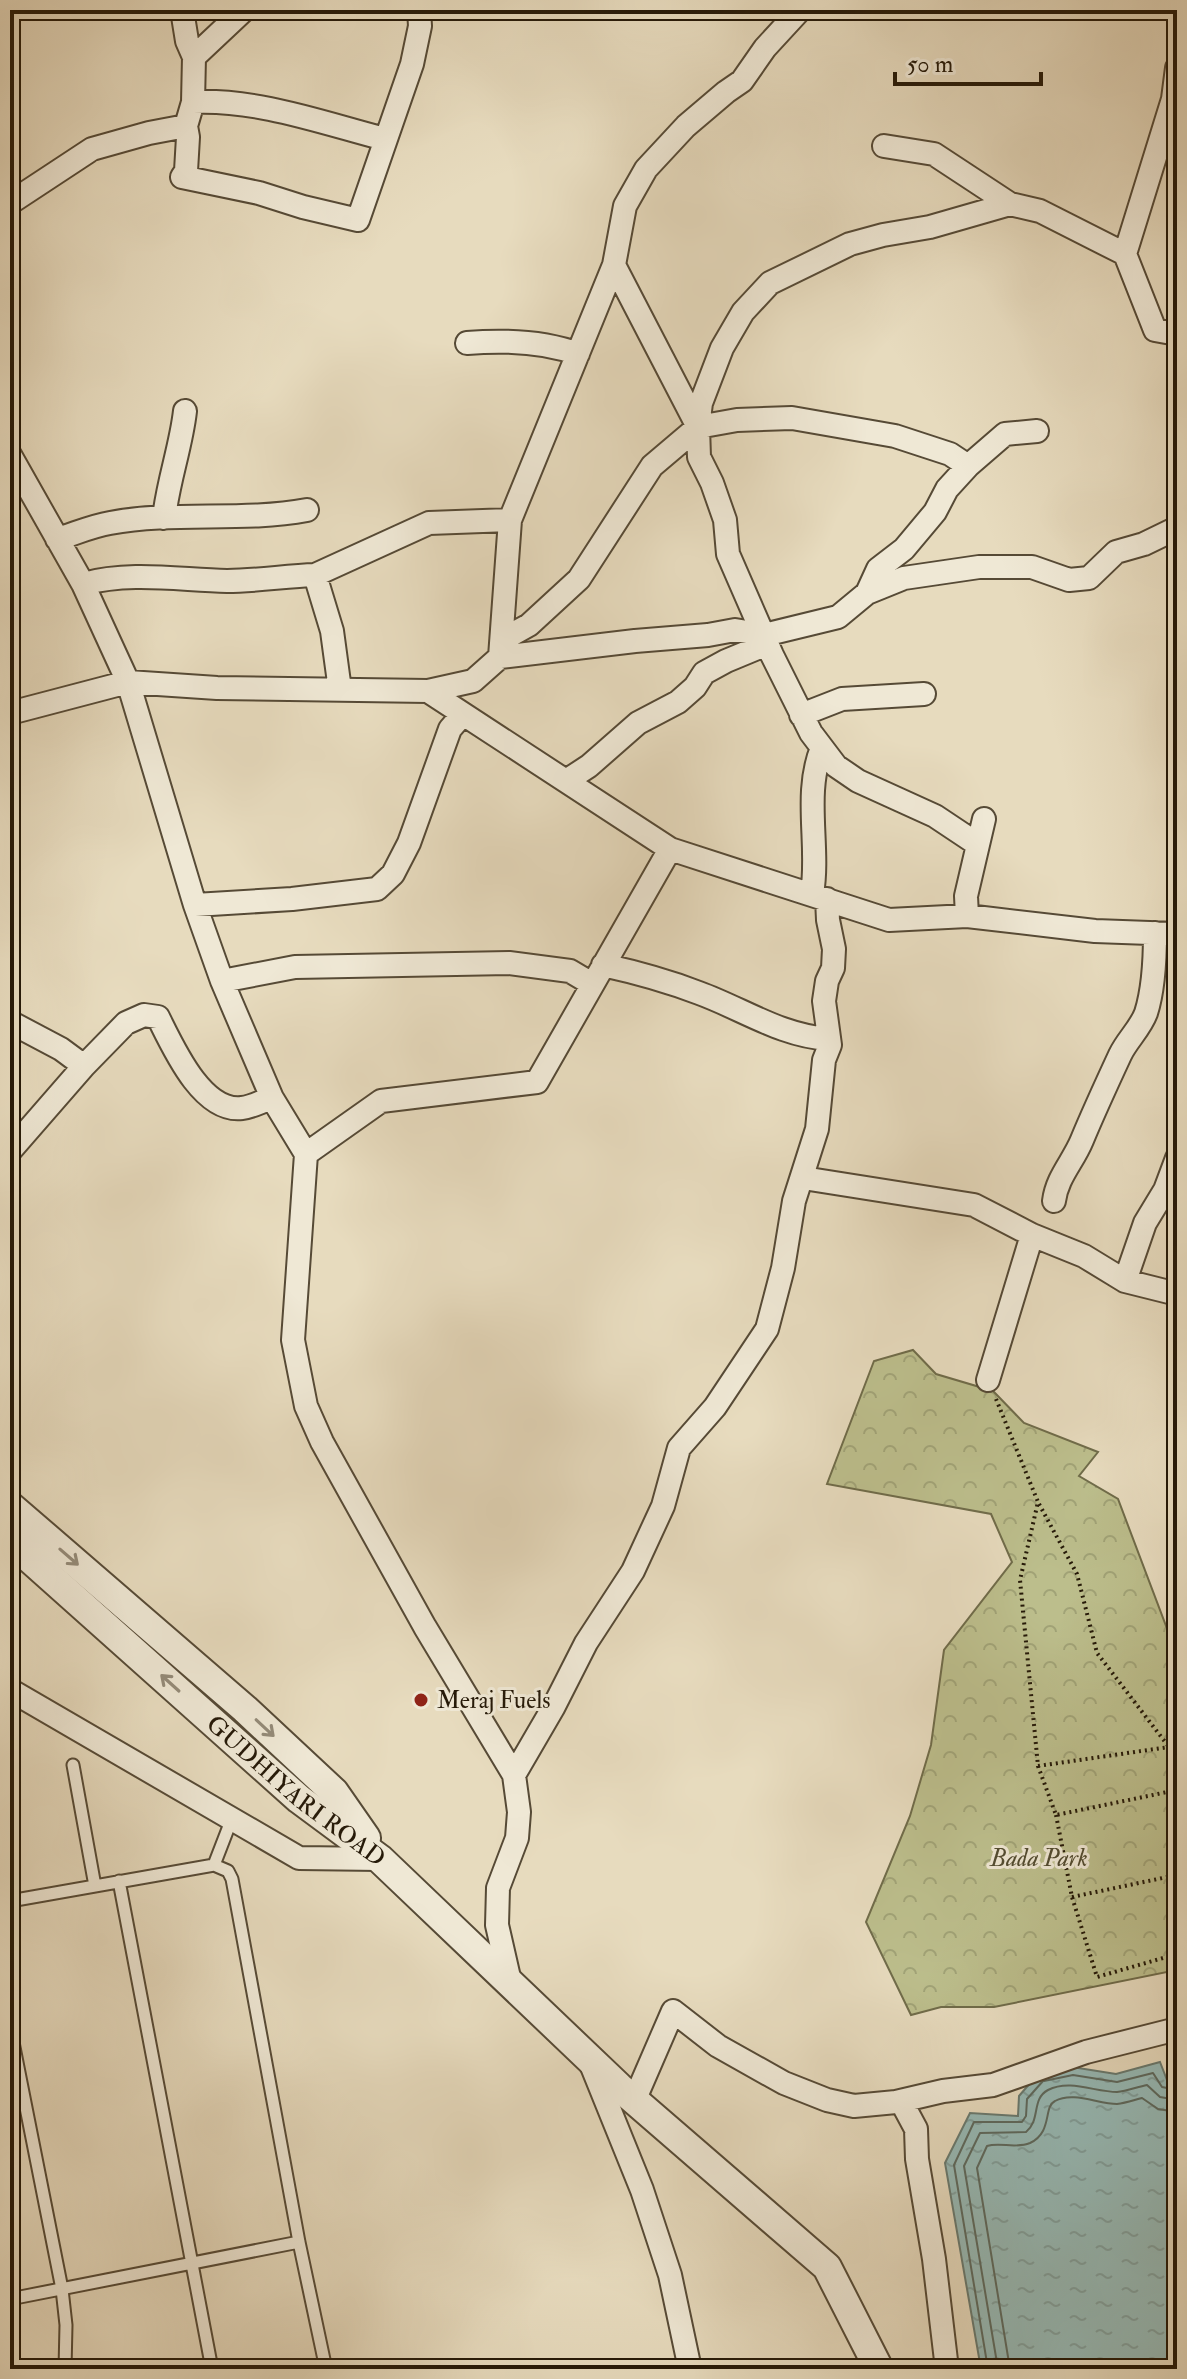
<svg xmlns="http://www.w3.org/2000/svg" width="1187" height="2379" viewBox="0 0 1187 2379" font-family="'IM FELL Double Pica',serif">
<style>
.park{fill:url(#park-crowns);stroke:#706c4a;stroke-width:2}
.water{fill:url(#water-ripples);stroke:#697a70;stroke-width:2}
.lines{fill:none;stroke-linecap:round;stroke-linejoin:round}
.shore{stroke:#5e6a5f;stroke-width:2}
.service-casing{stroke:#564a36;stroke-width:15}
.minor-casing{stroke:#564a36;stroke-width:26}
.tertiary-casing{stroke:#564a36;stroke-width:32}
.path{stroke:#251908;stroke-width:4;stroke-dasharray:2 4;stroke-linecap:butt}
.service{stroke:#efe8d5;stroke-width:11}
.minor{stroke:#efe8d5;stroke-width:22}
.tertiary{stroke:#efe8d5;stroke-width:28}
.oneway{stroke:#948b79}
.poi-dot{fill:#8f2418;stroke:#efe8d5;stroke-width:3}
.labels{text-anchor:middle;stroke-width:6;stroke-linejoin:round;paint-order:stroke}
.poi-label{font-size:24px;fill:#251908;stroke:#efe8d5;text-anchor:start}
.street-label{font-size:24px;fill:#251908;stroke:#efe8d5}
.park-label{font-size:24px;font-style:italic;fill:#524b30;stroke:#efe8d5}
</style>
<defs>
<pattern id="park-crowns" width="20" height="18" patternUnits="userSpaceOnUse" patternTransform="scale(2)"><rect width="20" height="18" fill="#bcbe8c"/><path d="M2 6a3 3 0 1 1 6 0M12 15a3 3 0 1 1 6 0" fill="none" stroke="#a1a377"/></pattern>
<pattern id="water-ripples" width="26" height="14" patternUnits="userSpaceOnUse" patternTransform="scale(2)"><rect width="26" height="14" fill="#97bab6"/><path d="M2 4q2-2 4 0t4 0M15 11q2-2 4 0t4 0" fill="none" stroke="#829f9b"/></pattern>
</defs>
<rect width="100%" height="100%" fill="#e7dbbe"/>
<filter id="stains"><feTurbulence type="fractalNoise" baseFrequency=".0025" numOctaves="4"/><feColorMatrix values="0 0 0 0 .2 0 0 0 0 .09 0 0 0 0 .02 0 0 0 .5 -.17"/></filter>
<radialGradient id="worn" r=".72"><stop offset=".6" stop-color="#630" stop-opacity="0"/><stop offset="1" stop-color="#630" stop-opacity=".3"/></radialGradient>
<path class="park" d="M913,1350L936,1374L993,1391L1024,1423L1098,1452L1079,1476L1118,1499L1177,1655V1970L994,2007H941L911,2015L866,1922L910,1816L931,1745L944,1650L1012,1562L991,1514L827,1484L874,1361Z"/>
<path class="water" d="M1160,2062L1167,2080L1177,2082V2369H981L945,2163L970,2113L1018,2116L1019,2096L1038,2074L1072,2067L1116,2074Z"/>
<g class="lines">
<path class="shore" d="M1044,2081L1073,2075L1117,2082L1153,2073L1162,2087L1177,2090
M988,2369L954,2165L974,2122H1022L1026,2116L1027,2099L1043,2081
M998,2369L964,2166L980,2133L1026,2132C1041,2120 1031,2099 1048,2090C1070,2079 1095,2092 1117,2092C1127,2091 1137,2087 1147,2085L1160,2097L1177,2100
M1010,2369L977,2168L987,2146C1000,2142 1016,2149 1030,2143C1053,2132 1043,2107 1055,2101C1073,2091 1098,2104 1117,2104C1126,2103 1134,2100 1142,2098L1158,2109L1177,2112"/>
<g class="service-casing">
<path id="service" d="M73,1765L95,1886
M214,1865L228,1871L232,1879L299,2242L326,2369
M119,1881L212,2369
M10,1901L214,1865L231,1821
M10,2027L62,2289L66,2325L65,2369
M10,2299L299,2242"/>
</g>
<g class="minor-casing">
<path id="minor" d="M182,10L187,41L194,57L193,102L186,126L188,137L186,171L182,177L259,193L303,207L358,220L412,64L420,26L419,10
M194,57L244,10
M1177,68L1173,99L1125,254L1155,330L1177,334
M193,102C258,99 323,123 385,139
M884,146L934,154L1010,204L1040,211L1125,254
M10,203L92,149L149,133L186,126
M614,265L698,427
M467,343C504,340 543,341 578,354
M10,455L83,584L128,682L195,905L222,981L272,1098L306,1154L293,1340L306,1406L322,1442L425,1627L514,1775L519,1812L517,1838L498,1888L497,1925L510,1982
M164,518C168,481 181,447 185,411
M57,539C74,534 92,526 110,523C175,511 242,522 307,510
M315,575L429,523L510,520
M83,584C131,571 179,580 227,581C256,581 286,576 315,575L332,631L340,690
M867,593L904,578L979,567H1032L1069,580L1089,578L1116,552L1144,544L1177,528
M502,640L529,625L579,579L652,466L698,427L737,420L792,418L895,436L950,454L968,466
M500,657L635,641L708,635L735,630L764,635L838,617L867,593L878,569L904,549L935,512L947,489L968,466L1005,434L1037,431
M428,691L473,681L500,657L510,520L614,265L625,206L646,169L686,126L726,92L742,81L765,48L800,10
M10,713L128,682L217,688L428,691L670,849L889,920L967,916L1095,931L1177,934
M801,715L842,699L924,694
M566,781L589,766L638,723L678,702L695,687L704,673L726,661L767,644
M977,844L935,816L858,781L836,766L811,733L772,655L728,554L725,520L712,483L699,457L698,427L701,403L722,348L743,312L770,283L850,244L883,235L930,227L1010,204
M812,894C820,846 803,794 822,748
M195,905L292,899L377,889L393,874L409,843L450,729L463,714
M967,916L966,896L984,819
M603,965C635,972 668,981 699,993C743,1009 781,1036 829,1039
M222,981L295,967L509,963L570,971L592,984
M10,1022L61,1049L84,1066
M10,1151L84,1066L126,1023L144,1015L158,1017C173,1047 202,1113 242,1108C252,1107 262,1101 272,1098
M306,1154L381,1101L537,1082L670,849
M803,1178L974,1205L1032,1235L1084,1256L1125,1281L1177,1294
M1054,1201C1057,1177 1073,1162 1082,1140C1094,1111 1107,1083 1120,1055C1127,1040 1140,1029 1146,1013C1154,988 1155,958 1155,933
M1125,1281L1145,1223L1165,1190L1177,1158
M988,1380L1032,1235
M10,1690L299,1858L380,1859
M514,1775L553,1708L586,1643L633,1571L663,1506L679,1448L715,1407L767,1329L783,1268L794,1201L817,1129L824,1060L830,1045L824,1001L827,981L833,968L834,949L828,920L827,899
M591,2064L642,2190L670,2275L690,2369
M634,2101L673,2011L718,2046L784,2083L827,2100L854,2106L896,2102L943,2091L993,2085L1086,2052L1177,2029
M901,2101L916,2129L917,2159L934,2259L947,2369"/>
</g>
<g class="tertiary-casing">
<g id="tertiary">
<path d="M10,1506L245,1709L334,1792L366,1838"/>
<path id="s1" d="M10,1541L299,1799L380,1859L619,2087L827,2267L879,2369"/>
</g>
</g>
<path class="path" d="M996,1399L1038,1502L1020,1580L1038,1766L1056,1815L1177,1790
M1039,1504L1077,1574L1097,1653L1169,1747L1177,1774
M1038,1766L1169,1747
M1056,1815L1072,1897L1097,1977L1177,1954
M1072,1897L1177,1875"/>
<use href="#service" class="service"/>
<use href="#minor" class="minor"/>
<use href="#tertiary" class="tertiary"/>
</g>
<defs><path id="oneway-shaft" d="M-6 0H5M1.5-3L5.5 0L1.5 3" fill="none" stroke-width="1.6" stroke-linecap="round" stroke-linejoin="round" transform="scale(2)"/></defs>
<g class="oneway">
<use href="#oneway-shaft" transform="translate(69 1557) rotate(41)"/>
<use href="#oneway-shaft" transform="translate(170 1683) rotate(-138)"/>
<use href="#oneway-shaft" transform="translate(265 1728) rotate(43)"/>
</g>
<circle class="poi-dot" cx="421" cy="1700" r="8"/>
<g class="labels">
<g class="poi-label">
<text x="437" y="1708">Meraj Fuels</text>
</g>
<g class="street-label">
<text dy="8" stroke="none"><textPath href="#s1" startOffset="380">GUDHIYARI ROAD</textPath></text>
</g>
<g class="park-label">
<text x="1039" y="1866">Bada Park</text>
</g>
</g>
<rect width="1187" height="2379" fill="none" stroke="#e7dbbe" stroke-width="40"/>
<rect x="12" y="12" width="1163" height="2355" fill="none" stroke="#251908" stroke-width="4"/>
<rect x="20" y="20" width="1147" height="2339" fill="none" stroke="#251908" stroke-width="2"/>
<path d="M895 72v12h146v-12" fill="none" stroke="#251908" stroke-width="4"/>
<text x="907" y="72" font-size="24" fill="#251908" stroke="#efe8d5" stroke-width="6" paint-order="stroke">50 m</text>
<rect width="100%" height="100%" filter="url(#stains)"/>
<rect width="100%" height="100%" fill="url(#worn)"/>
</svg>
